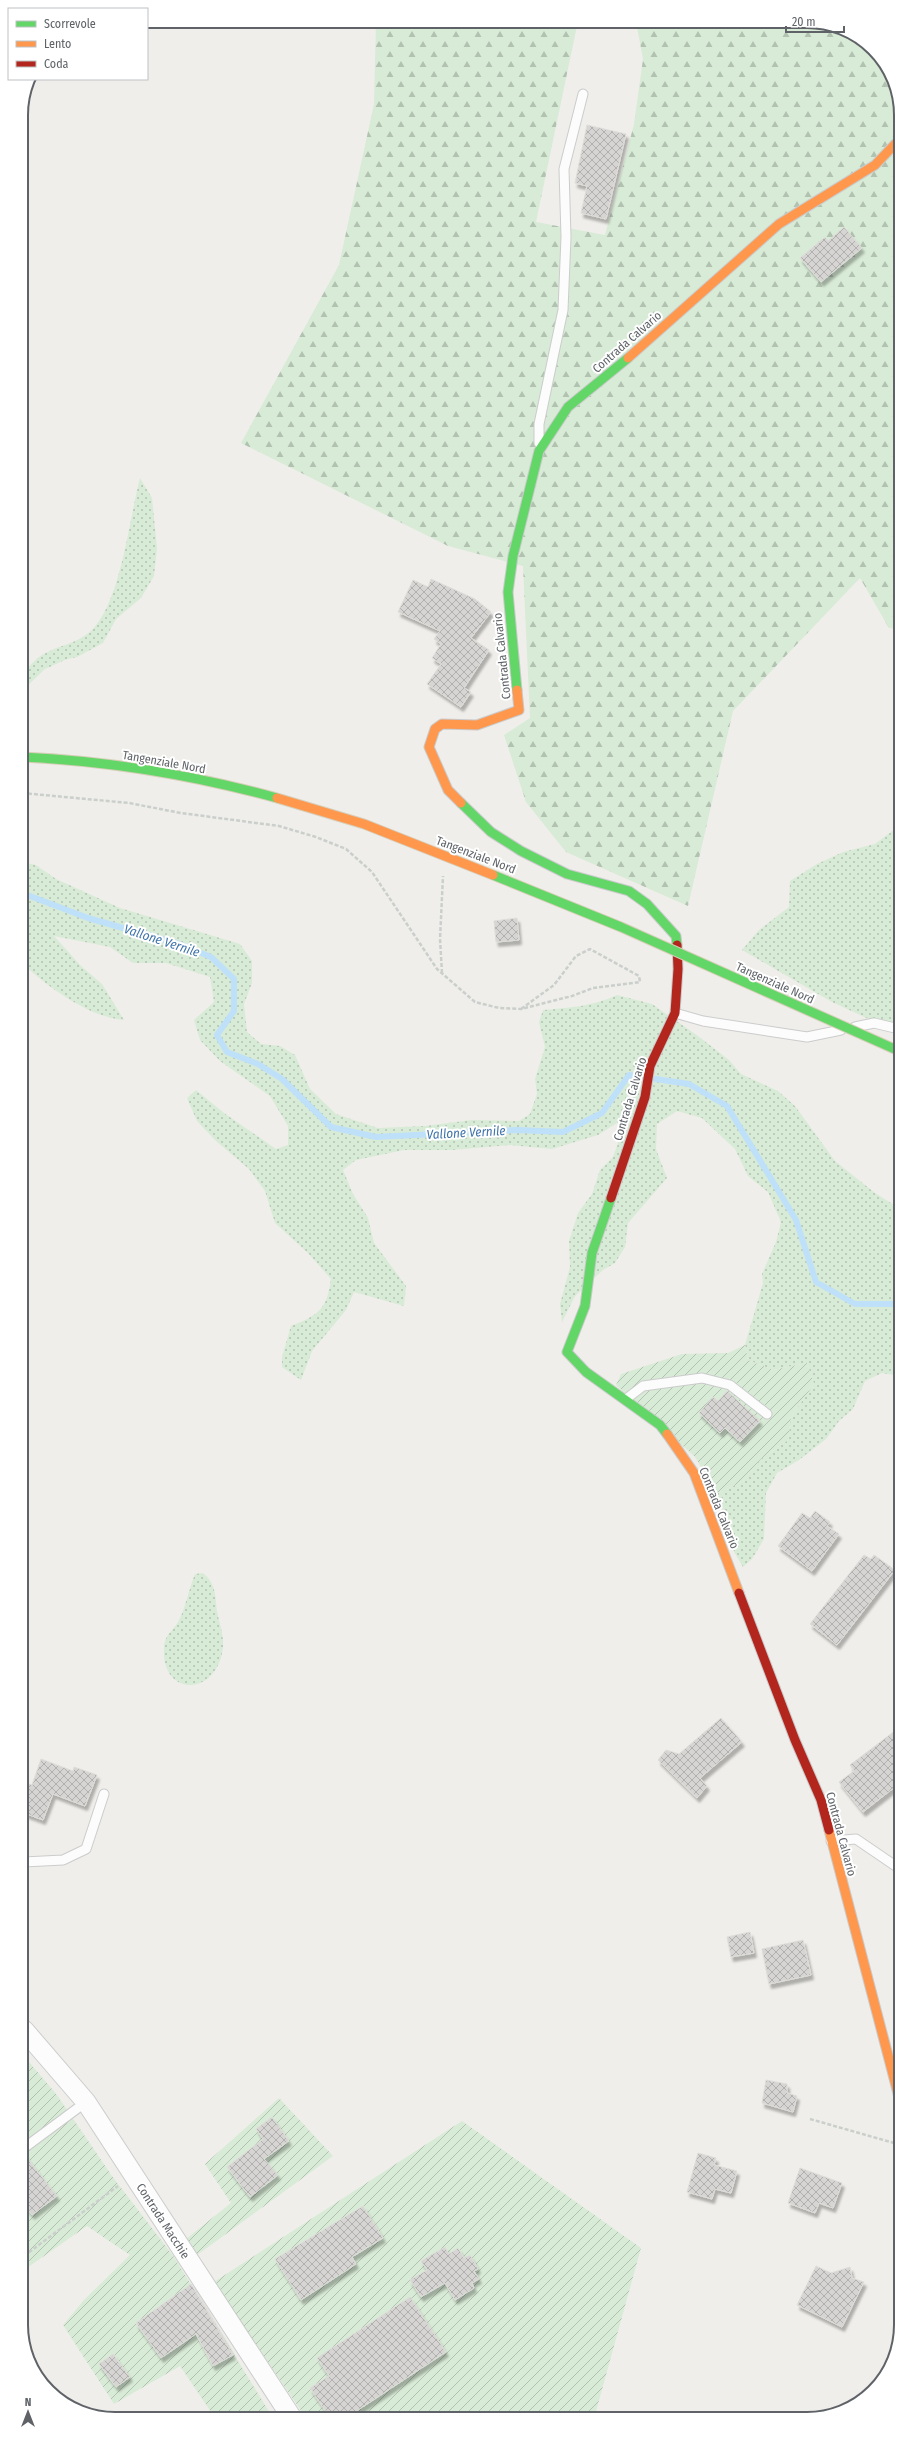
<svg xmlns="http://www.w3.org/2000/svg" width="922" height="2440" viewBox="0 0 922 2440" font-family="'Fira Sans Condensed',sans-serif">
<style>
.grass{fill:url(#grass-dots)}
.forest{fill:url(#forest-firs)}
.garden{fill:url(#garden-furrows)}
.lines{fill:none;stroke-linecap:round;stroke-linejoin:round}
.stream{stroke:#bfe0f9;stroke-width:6}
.building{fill:url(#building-cross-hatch);stroke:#deddd9;filter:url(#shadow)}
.lane-casing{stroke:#cbcccc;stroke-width:11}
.street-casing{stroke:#cbcccc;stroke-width:21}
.fast-casing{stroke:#cacacb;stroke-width:11}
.slow-casing{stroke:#cacacb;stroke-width:11}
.jam-casing{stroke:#cacacb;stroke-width:11}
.path{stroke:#cacfcc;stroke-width:2.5;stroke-dasharray:4 2;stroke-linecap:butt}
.lane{stroke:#fdfcfc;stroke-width:9}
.street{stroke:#fdfcfc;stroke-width:19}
.fast{stroke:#63d668;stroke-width:9}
.slow{stroke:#ff974d;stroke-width:9}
.jam{stroke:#b3261e;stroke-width:9}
.fast-bridge-casing{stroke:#d7ceb8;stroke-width:11;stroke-linecap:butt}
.slow-bridge-casing{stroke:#d7ceb8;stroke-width:11;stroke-linecap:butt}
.fast-bridge{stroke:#63d668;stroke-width:9}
.slow-bridge{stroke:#ff974d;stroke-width:9}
.labels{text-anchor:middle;stroke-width:4;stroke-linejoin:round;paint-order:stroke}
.street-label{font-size:12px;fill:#5f6368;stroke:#fff}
.water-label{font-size:13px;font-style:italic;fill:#4174aa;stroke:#fff}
.rim{fill:none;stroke:#5f6368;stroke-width:2}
</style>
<defs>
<pattern id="grass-dots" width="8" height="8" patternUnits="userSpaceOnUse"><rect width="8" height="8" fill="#d8ebd6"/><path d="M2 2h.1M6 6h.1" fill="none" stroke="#b2c2b1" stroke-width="1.8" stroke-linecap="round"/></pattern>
<pattern id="forest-firs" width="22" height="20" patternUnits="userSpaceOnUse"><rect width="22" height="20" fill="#d8ebd6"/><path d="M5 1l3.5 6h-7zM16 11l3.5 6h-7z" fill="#b2c2b1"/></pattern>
<pattern id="garden-furrows" width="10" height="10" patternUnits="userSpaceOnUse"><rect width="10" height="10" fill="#d8ebd6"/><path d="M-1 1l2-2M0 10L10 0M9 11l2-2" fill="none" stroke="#b2c2b1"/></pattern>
<pattern id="building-cross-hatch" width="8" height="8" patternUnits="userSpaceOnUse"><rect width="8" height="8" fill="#d6d5d3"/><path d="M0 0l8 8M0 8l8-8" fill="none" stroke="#b1b0af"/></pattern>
<filter id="shadow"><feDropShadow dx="2.5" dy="4.5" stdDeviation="1" flood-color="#0004"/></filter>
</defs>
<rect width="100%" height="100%" fill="#efeeea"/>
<path class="grass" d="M140,478L152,498L157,548L154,576L141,598L116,619L103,643L77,657L67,659L45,669L22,691V674C28,668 35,659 42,655C58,645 77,644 91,631C121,602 129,520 140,478Z
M899,826V1033L832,1002L742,950L759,930L789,907L790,881L817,864L843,852L875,844Z
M22,862L36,865L56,879L120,908L240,944L252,961V983L244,1004L247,1032L261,1044L280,1046L295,1055L310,1089L336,1114L378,1128L425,1126L472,1120L519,1121L530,1114L537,1094L535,1079L545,1047L539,1022L543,1010C569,1008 594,1006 617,995L652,1004L698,1036L729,1060L741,1074L778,1091L795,1106L835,1161L875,1193L899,1208L900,1376L882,1373L865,1381L853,1409L839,1421L826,1439L799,1460L777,1473L766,1493L764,1539L752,1559L743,1567L733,1550L717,1493L742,1482L761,1459L788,1440L791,1417L814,1384L807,1363L773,1370L748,1360L745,1345L763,1283L762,1274L776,1242L781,1222L768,1192L748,1176L735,1149L702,1118L677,1111L657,1124L656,1149L667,1178L628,1223L625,1247L615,1263L603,1270L575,1296L562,1322L560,1304L570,1267L569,1241L578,1213L592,1194L600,1170L613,1157L628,1116L598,1135L552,1149L510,1145L452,1150H404L356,1160L343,1170L353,1194L368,1218L374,1243L406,1286L404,1306L354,1292L346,1310L312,1351L301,1380L282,1367V1357L291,1326C319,1315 327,1309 331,1279L308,1253L275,1223L265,1191L249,1169L216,1141L197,1121L187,1098L196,1090L224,1113L276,1149L288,1145V1126L270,1096L220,1061L200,1040L194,1020L214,1002L210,977L166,963H133L110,947L54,936L81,966L102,984L124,1020C88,1017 48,987 22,963Z
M203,1573C216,1583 215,1596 217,1611C219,1623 224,1634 223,1647C218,1697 161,1698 164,1648C165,1634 172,1632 178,1622C184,1613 190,1586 195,1574Z"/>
<path class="forest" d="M376,21H578L536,222L605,235L634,124L643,59L637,27L632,21H814L869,44L898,90L899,629L889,628L860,578L733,711L688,906L566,852L526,802L504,735L530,718L523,566L448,546L241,443L339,265L374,104Z"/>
<path class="garden" d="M745,1345L748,1360L773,1370L807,1363L814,1384L791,1417L788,1440L761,1459L742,1482L717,1493L695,1457L616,1385L621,1374L682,1354L728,1353Z
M24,2056L57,2095L112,2176L174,2257L273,2418H215L180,2366L114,2404L63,2325L84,2300L130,2255L87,2226L24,2270Z
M279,2098L333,2156L197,2255L186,2239L231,2203L205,2164Z
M462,2121L641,2248L595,2415L592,2417L306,2418L214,2282Z"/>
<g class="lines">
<path class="stream" d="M22,893L88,918L179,944L211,957L234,979V1011L217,1035L227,1052L258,1064L282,1079L331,1127L376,1137L517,1130L563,1132L602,1113L629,1075L689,1084L727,1106L796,1220L816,1282L855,1304H900"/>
</g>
<path class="building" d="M587,125L626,134L606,219L581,213L587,186L575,183Z
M844,227L862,248L821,282L800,258L825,237L828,241Z
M431,579L475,599L491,612L471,638L489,650L464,688L471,692L461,707L427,684L441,664L432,658L441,644L434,639L440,631L398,612L413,580L428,587Z
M517,918L519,940L496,942L494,921Z
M727,1391L760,1421L740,1442L725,1428L720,1433L699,1413L713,1397L718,1401Z
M815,1511L830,1522L827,1526L839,1534L812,1571L778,1546L802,1513L810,1518Z
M864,1555L871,1559L874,1555L895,1570L837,1645L810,1624Z
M721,1718L742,1742L700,1778L707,1786L697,1798L658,1760L666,1750L679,1754Z
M900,1727V1783L863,1812L839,1782L854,1771L850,1765Z
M41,1759L73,1771L74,1767L97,1775L85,1806L53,1794L43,1820L24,1813L23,1782L32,1785Z
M750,1932L754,1953L731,1957L727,1937Z
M803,1940L811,1975L769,1984L762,1949Z
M766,2080L787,2084V2093L797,2096L793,2112L762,2103Z
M272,2117L289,2141L264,2159L278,2175L250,2197L227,2167L263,2139L256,2129Z
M698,2153L716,2158L714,2165L737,2171L731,2193L715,2189L712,2199L687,2192Z
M24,2154L57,2196L32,2215L24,2204Z
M800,2168L842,2183L833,2208L819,2203L815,2213L788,2203Z
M363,2206L383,2238L352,2257L356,2264L301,2300L275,2259Z
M445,2247L449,2254L458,2248L464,2258L470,2255L478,2269L474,2271L479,2279L472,2283L474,2288L455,2300L445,2283L421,2297L410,2280L427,2270L421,2261Z
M816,2266L831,2273L850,2267L852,2278L864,2282L842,2327L797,2305Z
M191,2284L233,2355L213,2366L196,2334L161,2358L136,2323Z
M410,2297L446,2352L346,2418H330L310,2388L329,2376L317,2358Z
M113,2354L130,2377L116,2387L99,2364Z"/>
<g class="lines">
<g class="lane-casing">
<path id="lane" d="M539,443V424L563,310L566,237L564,169L583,94
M675,1013L703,1021L807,1037L841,1030
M855,1027L874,1023L899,1029
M626,1399L643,1386L702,1378L730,1385L767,1414
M831,1841L856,1839L900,1869
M24,1862L63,1860L86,1849L104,1794
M24,2148L86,2102"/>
</g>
<g class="street-casing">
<path id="street" d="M24,2030L86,2102L292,2418"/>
</g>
<g class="fast-casing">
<path id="fast" d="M517,690L508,592L513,556L539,451L568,407L628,358
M461,803L491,832L521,851L567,874L629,891L647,904L676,936L677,945
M611,1198L592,1253L585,1306L567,1352L586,1372L660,1425L667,1434"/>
</g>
<g class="slow-casing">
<path id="slow" d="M628,358L779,224L875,165L898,141
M461,803L448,790L429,747L435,729L442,724L477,725L519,710L517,690
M667,1434L694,1473L739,1593
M829,1830L901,2105"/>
</g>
<g class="jam-casing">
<path id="jam" d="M611,1198L645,1097L650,1066L675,1013L678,969L677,945
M739,1593L795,1740L821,1800L829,1830"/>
</g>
<path class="path" d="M22,793L129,803L181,813L279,826L316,837L346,849L372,872L437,969L475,1002L499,1008L521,1009L572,996L593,988L640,982L639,976L590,949L576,956L554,985L521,1009
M442,973L440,939L443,876
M810,2119L901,2145
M24,2256L118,2186"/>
<use href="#lane" class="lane"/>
<use href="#street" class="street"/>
<use href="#fast" class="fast"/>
<use href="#slow" class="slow"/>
<use href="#jam" class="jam"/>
<g class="fast-bridge-casing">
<path id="fast-bridge" d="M22,757C109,761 193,775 277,798
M493,875L621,927L899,1051"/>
</g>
<g class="slow-bridge-casing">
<path id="slow-bridge" d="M277,798L364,824L493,875"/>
</g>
<use href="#fast-bridge" class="fast-bridge"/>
<use href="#slow-bridge" class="slow-bridge"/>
</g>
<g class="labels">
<g class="street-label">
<text transform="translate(627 342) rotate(-41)" y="4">Contrada Calvario</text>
<text transform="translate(502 656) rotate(-96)" y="4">Contrada Calvario</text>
<text transform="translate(164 762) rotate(10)" y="4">Tangenziale Nord</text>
<text transform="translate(476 855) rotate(21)" y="4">Tangenziale Nord</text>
<text transform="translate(775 983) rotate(24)" y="4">Tangenziale Nord</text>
<text transform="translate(630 1099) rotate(-73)" y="4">Contrada Calvario</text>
<text transform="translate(719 1508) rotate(68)" y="4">Contrada Calvario</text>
<text transform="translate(841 1834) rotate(75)" y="4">Contrada Calvario</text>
<text transform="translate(163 2221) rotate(57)" y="4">Contrada Macchie</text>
</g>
<g class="water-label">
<text transform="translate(162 940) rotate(18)" y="5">Vallone Vernile</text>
<text transform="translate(466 1132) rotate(-3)" y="5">Vallone Vernile</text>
</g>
</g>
<path d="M0 0H922V2440H0ZM115 28H807A87 87 0 0 1 894 115V2325A87 87 0 0 1 807 2412H115A87 87 0 0 1 28 2325V115A87 87 0 0 1 115 28Z" fill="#fff" fill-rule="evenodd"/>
<path class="rim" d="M115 28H807A87 87 0 0 1 894 115V2325A87 87 0 0 1 807 2412H115A87 87 0 0 1 28 2325V115A87 87 0 0 1 115 28Z"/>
<rect x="8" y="8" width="140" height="72" fill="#ffffff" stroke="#bfc1c3"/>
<rect x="16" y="21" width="20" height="6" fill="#63d668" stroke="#bfc1c3"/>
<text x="44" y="28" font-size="12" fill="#5f6368">Scorrevole</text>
<rect x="16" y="41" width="20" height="6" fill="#ff974d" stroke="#bfc1c3"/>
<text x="44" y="48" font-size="12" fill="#5f6368">Lento</text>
<rect x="16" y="61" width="20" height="6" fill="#b3261e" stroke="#bfc1c3"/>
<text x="44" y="68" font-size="12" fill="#5f6368">Coda</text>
<g transform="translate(28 2412)" stroke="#ffffff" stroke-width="3" paint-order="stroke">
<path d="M0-3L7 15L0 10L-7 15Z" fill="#5f6368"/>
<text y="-6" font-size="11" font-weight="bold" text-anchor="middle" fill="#5f6368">N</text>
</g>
<path d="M786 26v6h58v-6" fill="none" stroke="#5f6368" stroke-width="2"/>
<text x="792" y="26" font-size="12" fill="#5f6368" stroke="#ffffff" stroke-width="3" paint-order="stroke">20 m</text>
</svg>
